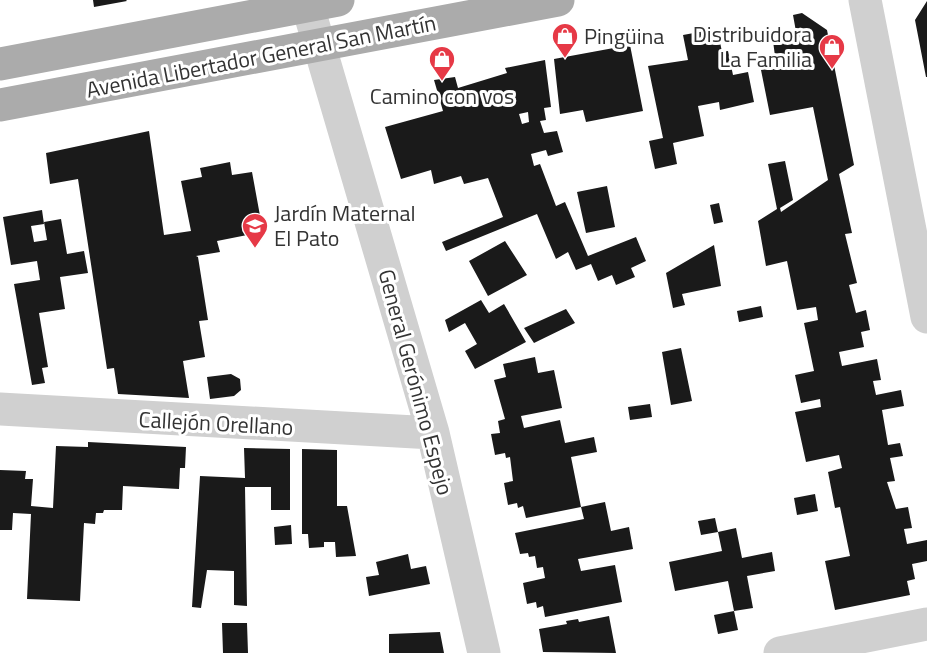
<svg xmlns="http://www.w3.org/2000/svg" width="927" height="653" viewBox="0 0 927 653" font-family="'Titillium Web',sans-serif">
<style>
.building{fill:#1a1a1a;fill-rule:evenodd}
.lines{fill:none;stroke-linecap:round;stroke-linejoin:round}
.street{stroke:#d0d0d0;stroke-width:33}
.primary{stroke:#ababab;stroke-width:33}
.labels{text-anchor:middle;stroke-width:6;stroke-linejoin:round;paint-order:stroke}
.poi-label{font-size:22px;fill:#333;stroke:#fff;text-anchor:start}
.street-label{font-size:22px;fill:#333;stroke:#fff}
</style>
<rect width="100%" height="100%" fill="#fff"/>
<path class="building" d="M93,0H126L127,1L94,7Z
M927,1V77H926L915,20Z
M802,13L827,30L854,165L839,174L852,233L845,234L857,283L849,285L856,313L866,310L870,330L861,332L864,347L839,352L842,366L877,359L881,380L873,381L876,395L901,390L904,406L882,410L888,445L900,443L903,456L890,458L895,481L887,482L896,509L908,507L912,528L904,529L907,544L927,540V561L912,564L915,579L907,581L910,595L835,610L825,561L850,556L840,507L835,508L828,472L842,468L839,455L806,462L795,412L821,407L820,399L801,403L795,375L814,371L804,323L818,320L816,307L797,310L787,261L766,266L758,221L777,209L768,164L785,161L793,200L780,208L781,212L828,180L813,107L770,115L759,60L775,56L773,41L797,37L793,15Z
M710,30L719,37L722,52L728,51L733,75L748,72L754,102L720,110L719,102L698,106L704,136L673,143L677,164L655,169L649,141L663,138L648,66L688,60L683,35Z
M630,45L643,111L586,122L583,110L560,114L554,59Z
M545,60L551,107L544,108L546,120L540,121L544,133L557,131L563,152L548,156L546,150L531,154L534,166L540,164L556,206L565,202L588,256L636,237L646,261L631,268L635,277L616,285L612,275L598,281L591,264L576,270L568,252L556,259L537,214L446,251L442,242L503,217L488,178L464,184L461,176L434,184L431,170L401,179L385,127L443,111L434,80L455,77L458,88L507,73L505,68ZM528,112L529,122L522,124L519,114Z
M149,131L164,235L191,231L181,181L202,177L200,168L230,162L232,175L252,172L263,232L217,241L220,252L196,256L198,257L208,320L199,321L205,357L183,361L189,398L118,394L114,368L107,369L78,179L50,184L46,153Z
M607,186L615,227L586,233L577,192Z
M719,203L723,222L714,224L710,205Z
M42,210L44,224L31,226L34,242L47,240L44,222L61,219L67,254L84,251L88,273L60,277L65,309L39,313L48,367L42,368L45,383L32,385L14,284L40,280L37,261L11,265L3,217Z
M505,241L527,275L488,296L469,261Z
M714,245L721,286L682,294L685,305L673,308L666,273Z
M481,300L489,313L504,304L526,342L475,369L465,351L477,344L465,323L449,332L445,320Z
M761,306L763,317L739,322L737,311Z
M566,309L575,323L534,343L524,328Z
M681,348L692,401L671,405L662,352Z
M535,357L538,373L554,370L562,408L521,416L524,428L560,420L565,443L594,437L597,452L571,457L581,507L526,518L523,506L518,508L517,503L508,505L504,483L513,481L510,457L506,458L505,453L495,455L491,434L500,433L498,421L505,419L494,380L506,377L503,364Z
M231,374L240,379L241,390L234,396L210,399L207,377Z
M650,404L652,417L630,420L628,407Z
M88,442L186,447L185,468H180L179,489L123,486L122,510H104L103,513H96L95,524L84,523L80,601L27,599L31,514L13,513L12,530H0V470L26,471L25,479H33L31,506L53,508L56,446L88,447Z
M244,448L290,449V510H271V487H245L247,606L234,605V571L207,570L201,608L192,607L200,476L245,478Z
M302,449L337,450V506H347L356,556L336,557L335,542H324V547L309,548L308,534H302Z
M815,494L818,511L797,515L794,498Z
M605,502L611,531L629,527L633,549L578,559L581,571L615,565L622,602L545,617L543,606L537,608L536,602L527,604L523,583L545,578L543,567L537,568L535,556L529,557L528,553L520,554L515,533L584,519L581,507Z
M715,518L718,532L701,535L698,521Z
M291,525L292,544L275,545L274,527Z
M736,528L742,558L772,552L775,571L747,576L753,608L734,611L738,630L718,634L714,615L734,611L728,581L675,591L669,562L722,551L718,532Z
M408,554L411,569L426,566L430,584L369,596L366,577L379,575L376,562Z
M609,616L616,653L543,652L539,629L567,624L566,621L578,619L579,622Z
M222,623H247L248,653H223Z
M440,632L444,653H389V634Z"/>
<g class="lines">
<path class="street" d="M306,0L433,433L484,653
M865,0L927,317
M0,409L433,433
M780,653L927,624"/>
<path class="primary" d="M0,64L338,0
M0,105L558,0"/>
</g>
<defs>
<g id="shop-pin" transform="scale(1.35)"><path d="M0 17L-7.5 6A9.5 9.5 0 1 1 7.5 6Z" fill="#e63946" stroke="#fff"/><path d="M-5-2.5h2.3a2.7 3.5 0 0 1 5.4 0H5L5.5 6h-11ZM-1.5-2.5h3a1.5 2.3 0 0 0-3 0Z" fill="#fff"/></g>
<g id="school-pin" transform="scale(1.35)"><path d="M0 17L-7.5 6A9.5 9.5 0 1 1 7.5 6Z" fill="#e63946" stroke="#fff"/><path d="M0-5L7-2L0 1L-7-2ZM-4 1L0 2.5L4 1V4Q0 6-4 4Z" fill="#fff"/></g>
</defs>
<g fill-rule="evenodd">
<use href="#shop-pin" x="565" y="36"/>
<use href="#shop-pin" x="832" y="47"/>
<use href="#shop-pin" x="442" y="59"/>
<use href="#school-pin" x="255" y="226"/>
</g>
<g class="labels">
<g class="poi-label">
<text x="812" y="42" text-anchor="end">Distribuidora<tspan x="812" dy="25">La Familia</tspan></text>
<text x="584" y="44">Pingüina</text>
<text x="442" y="104" text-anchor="middle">Camino con vos</text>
<text x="274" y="221">Jardín Maternal<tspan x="274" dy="25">El Pato</tspan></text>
</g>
<g class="street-label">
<text transform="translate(261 56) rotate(-11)" y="8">Avenida Libertador General San Martín</text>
<text transform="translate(416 382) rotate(75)" y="8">General Gerónimo Espejo</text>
<text transform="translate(216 423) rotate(3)" y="8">Callejón Orellano</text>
</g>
</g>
</svg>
